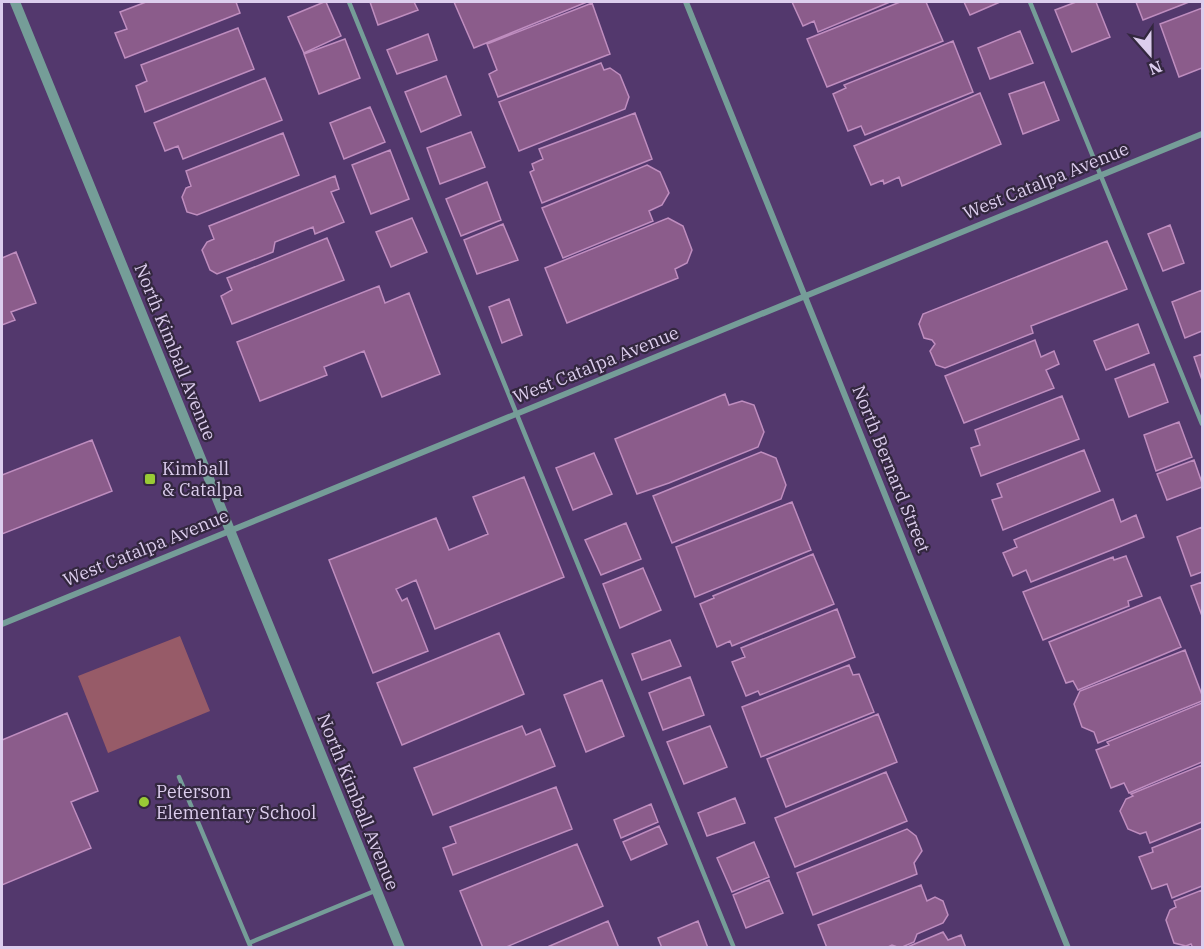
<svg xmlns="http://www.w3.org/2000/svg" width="1204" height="949" viewBox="0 0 1204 949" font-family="'IBM Plex Serif',serif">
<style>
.green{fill:#975b68}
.building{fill:#8b5c8b;stroke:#bf8dbf;stroke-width:1.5}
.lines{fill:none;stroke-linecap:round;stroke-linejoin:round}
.service{stroke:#759d98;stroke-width:4.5}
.minor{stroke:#759d98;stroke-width:6}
.tertiary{stroke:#759d98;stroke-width:10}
.poi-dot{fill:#99cb35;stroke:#33273f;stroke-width:2}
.labels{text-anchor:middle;stroke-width:4.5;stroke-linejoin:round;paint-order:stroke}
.street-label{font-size:18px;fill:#dccded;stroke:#33273f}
.poi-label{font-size:18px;fill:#dccded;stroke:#33273f;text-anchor:start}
</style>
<rect width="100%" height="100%" fill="#53386d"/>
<path class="green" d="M180,636L210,711L108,753L78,676Z"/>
<path class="building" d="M146,2H236L240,13L125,58L115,33L127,29L120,12Z
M324,2H326L341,36L304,53L288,17Z
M370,2H414L418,10L378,25Z
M454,2H587L474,48Z
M792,2H890L818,32L814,21L803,26Z
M900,2H926L943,41L827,87L807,39Z
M964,2H1000L970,15Z
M1076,2H1096L1110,37L1072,52L1055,10Z
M1136,2H1189L1143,20Z
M592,3L610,54L498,97L489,74L497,70L487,44Z
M1202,8V68L1179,77L1160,24Z
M238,28L254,69L145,112L136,86L147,81L141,65Z
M1020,31L1033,63L990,79L978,48Z
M428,34L437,60L397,74L387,50Z
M345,39L360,78L319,94L304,54Z
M953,41L973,92L865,135L861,126L848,131L833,94L846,88L844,85Z
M601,63L604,70L610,68L620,75L629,97L625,109L519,151L499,102Z
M446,76L461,115L421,132L405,92Z
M265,78L282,120L183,159L178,146L165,151L154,123Z
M1044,82L1059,120L1023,134L1009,94Z
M980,93L1001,144L902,186L899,177L884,184L883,180L871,185L854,146Z
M370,107L385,142L344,159L330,123Z
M635,113L652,159L542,203L530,172L534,170L532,164L543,159L539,149Z
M471,132L485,167L440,184L427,148Z
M283,133L299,175L197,215L187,212L182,197L186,188L191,186L186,171Z
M390,150L409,199L371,214L352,165Z
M647,165L660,172L669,193L662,205L649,211L653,221L563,258L542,208Z
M335,176L339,189L331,192L344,222L315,234L313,227L275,242L273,252L217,274L210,270L202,250L207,242L214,239L209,226Z
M487,182L501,220L461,236L446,199Z
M412,218L427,252L391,267L376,232Z
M668,218L683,226L692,250L687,263L675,269L678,278L567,323L545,268Z
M503,224L518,260L477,274L464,240Z
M1170,225L1184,263L1163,271L1148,234Z
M327,238L344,280L232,324L221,296L232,290L227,278Z
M1107,241L1127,289L1031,326L1033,333L945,368L936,365L930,351L935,344L932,340L924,338L919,324L923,314Z
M16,252L36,303L11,312L15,320L2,325V258Z
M379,286L385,303L409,293L440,374L382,397L364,351L324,367L327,375L260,401L237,342Z
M1202,290V331L1185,338L1172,302Z
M509,299L522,335L502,343L489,307Z
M1138,324L1149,353L1106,370L1094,341Z
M1035,340L1041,357L1054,351L1059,364L1046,370L1054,388L964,423L945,376Z
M1202,354V380L1194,357Z
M1154,364L1168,402L1129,417L1115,379Z
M725,394L729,405L742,401L754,405L764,432L758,447L669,483L637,494L615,439Z
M1062,396L1079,439L981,476L971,448L980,445L975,430Z
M1179,422L1192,457L1156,471L1144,435Z
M92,440L112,491L2,534V475Z
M1084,450L1100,491L1003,530L992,500L1002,497L997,484Z
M761,452L776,458L786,485L781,499L672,543L653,496Z
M594,453L612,494L573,510L556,468Z
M1194,460L1202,483V487L1167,500L1157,474Z
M524,477L564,577L435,629L416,580L396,589L402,601L407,598L428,651L373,673L329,560L436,518L449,550L488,534L473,497Z
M1113,499L1121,522L1136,515L1144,537L1031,582L1026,570L1013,576L1003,553L1017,547L1014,540Z
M792,502L811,550L695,597L676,547Z
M626,523L641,559L601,575L585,540Z
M1202,527V572L1191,576L1177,537Z
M813,554L834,604L732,646L730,641L717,647L700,604L714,598L713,596Z
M1126,556L1142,596L1128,601L1129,606L1043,640L1023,592L1113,557L1114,560Z
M643,568L661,610L620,628L603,584Z
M1202,582V616L1191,586Z
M1160,597L1181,647L1078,690L1073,681L1066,683L1049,642Z
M837,609L855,657L760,695L758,691L746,696L732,662L745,657L741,648Z
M499,633L524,694L402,745L377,683Z
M670,640L681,666L642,680L632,654Z
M1185,650L1202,695V701L1098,743L1094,732L1082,727L1074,704L1080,691Z
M849,665L853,675L859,674L874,712L761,757L742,707Z
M690,677L704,715L663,730L649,693Z
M602,680L624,736L586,752L564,695Z
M1202,703V762L1129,793L1124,783L1111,788L1096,750L1109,745L1107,742Z
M67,713L98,791L71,802L91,848L2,885V740Z
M878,714L897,762L786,807L767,759Z
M522,726L526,735L540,729L555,766L433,815L414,768Z
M710,726L727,767L684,784L667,742Z
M1202,765V822L1150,843L1146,832L1140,834L1128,829L1120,811L1126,799L1133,796L1131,794Z
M886,772L907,821L795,867L775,818Z
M556,787L572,829L453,875L443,848L456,843L450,827Z
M735,798L745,823L707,836L698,813Z
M651,804L658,822L621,838L614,820Z
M659,826L667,844L631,860L623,842Z
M1202,828V886L1172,898L1167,884L1152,889L1139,857L1153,852L1152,848Z
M907,829L916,836L922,851L914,863L917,874L813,915L797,873Z
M754,842L769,877L732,892L717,858Z
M577,844L603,906L504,948H483L460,891Z
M769,880L783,913L746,928L733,895Z
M921,885L927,901L935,897L943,901L948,915L943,923L917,934L914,942L900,948L892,945L886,948H827L818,925Z
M1202,890V947L1193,948L1191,944L1186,946L1174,943L1166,920L1170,910L1176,907L1174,901Z
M608,921L619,948H545Z
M698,921L708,948H662L658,938Z
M943,932L948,940L961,935L966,948H905Z"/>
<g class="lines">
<path class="service" d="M349,2L734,948
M1030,2L1202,424
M179,777L251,948
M249,943L377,890"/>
<path class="minor" d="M686,2L1068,948
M2,624L1202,134"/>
<path class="tertiary" d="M15,2L400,948"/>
</g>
<g class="poi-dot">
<rect x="144" y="473" width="12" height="12" rx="3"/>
<circle cx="144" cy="802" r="6"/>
</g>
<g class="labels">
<g class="street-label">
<text transform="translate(1046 181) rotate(-22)" y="6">West Catalpa Avenue</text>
<text transform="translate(175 352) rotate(68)" y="6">North Kimball Avenue</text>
<text transform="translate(596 365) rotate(-22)" y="6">West Catalpa Avenue</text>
<text transform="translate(891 469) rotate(68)" y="6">North Bernard Street</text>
<text transform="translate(146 548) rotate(-22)" y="6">West Catalpa Avenue</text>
<text transform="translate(358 802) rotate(68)" y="6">North Kimball Avenue</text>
</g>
<g class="poi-label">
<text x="162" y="475">Kimball<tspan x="162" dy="21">&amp; Catalpa</tspan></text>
<text x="156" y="798">Peterson<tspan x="156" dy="21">Elementary School</tspan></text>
</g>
</g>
<rect width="1204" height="949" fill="none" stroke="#dccded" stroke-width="6"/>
<g transform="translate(1150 54) rotate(159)" stroke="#33273f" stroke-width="4.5" paint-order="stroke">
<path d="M0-4.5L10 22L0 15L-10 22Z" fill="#dccded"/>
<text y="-9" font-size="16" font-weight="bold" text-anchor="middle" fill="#dccded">N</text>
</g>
</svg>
